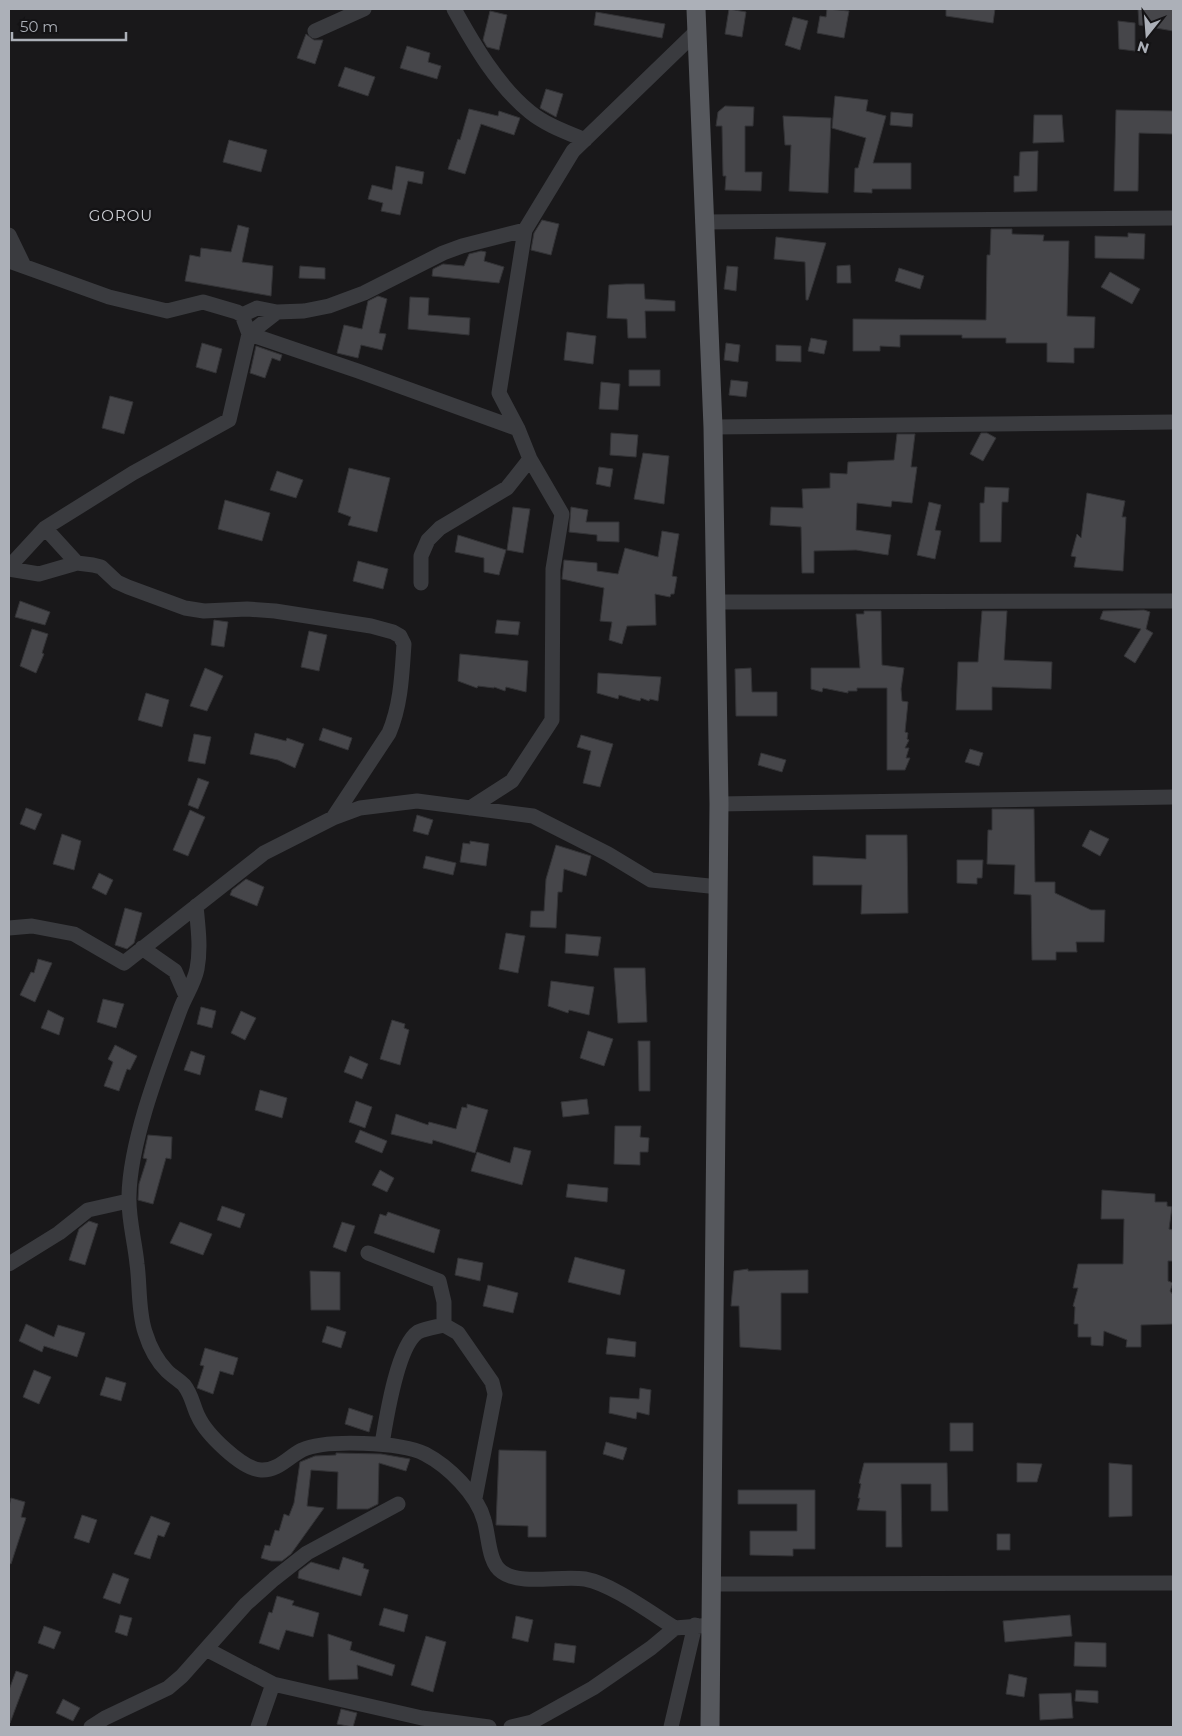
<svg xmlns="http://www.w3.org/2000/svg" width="1182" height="1736" viewBox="0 0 1182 1736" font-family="Montserrat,sans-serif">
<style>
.building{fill:#46464a;stroke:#333336}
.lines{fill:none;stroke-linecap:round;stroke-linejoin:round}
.minor{stroke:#3a3b3f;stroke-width:15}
.major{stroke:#56585d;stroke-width:19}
.labels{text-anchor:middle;stroke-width:4.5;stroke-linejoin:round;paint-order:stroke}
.neighbourhood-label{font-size:15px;letter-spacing:1px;fill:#cdcfd5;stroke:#141315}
</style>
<rect width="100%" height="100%" fill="#19181a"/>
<path class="building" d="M729,9L746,12L742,37L725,34Z
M827,9L849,11L844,38L817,33L820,16L826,17Z
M946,9H995L993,23L946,16Z
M1138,9H1173V31L1139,25Z
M490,11L507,15L499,50L487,47L483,40Z
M596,12L665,24L662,38L594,25Z
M793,17L808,21L800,50L785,45Z
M1118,21L1135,23V51L1119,49Z
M306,34L314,40H323L315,64L297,58Z
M407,46L430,53L428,62L441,66L437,79L400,68Z
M345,67L375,77L368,96L338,86Z
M546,89L563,94L556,117L540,108Z
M835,96L868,100L866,111L886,116L873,163H911V189H872V193L854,192L855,168H858L866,138L832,128Z
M725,106L754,107L753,126H745V172H762L761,191L725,190L726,176H723L722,126H716L718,112Z
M469,109L498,116L499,111L520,118L514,135L481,124L465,174L448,169L458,139L460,140Z
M1116,110L1173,111V134L1139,133L1138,191H1114Z
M891,112L913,114L912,127L890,125Z
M1034,115H1062L1064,142L1033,143Z
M783,116L831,118L828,193L789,191L791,145H785Z
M229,140L267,150L261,172L223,162Z
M1038,151L1037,191L1014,192V176H1019L1020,152Z
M396,166L424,172L422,184L408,181L400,215L381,211L383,203L368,199L372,185L392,190Z
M542,220L559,224L551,255L531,250L534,233Z
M238,225L249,228L242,262L273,266L271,296L185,281L190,255L200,257L201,248L231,252Z
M991,229H1012V234L1044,235L1043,241H1069L1067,316L1095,317L1094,348H1074V363L1047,362V343H1006V338H962V335H900V347L880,346V351H853V319L986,320L987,255H990Z
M1128,233L1145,234L1144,259L1095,258V236L1128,237Z
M776,237L826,243L808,300H806L805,262L774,259Z
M481,251L486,252L484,261L504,267L499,283L432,276L433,269L443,264L464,266L469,254Z
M850,265L851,283H837V266Z
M300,266L325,268V279L299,278Z
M727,266L738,267L736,291L724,289Z
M899,268L924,276L920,289L895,281Z
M1110,272L1140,289L1132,304L1101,287Z
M626,284H644L645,299L675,301V311H645L646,338H628L627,319L607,318L609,285Z
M378,296L387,299L379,333L386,334L382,350L361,345L358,358L337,353L344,325L362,329L368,301Z
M410,297L429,298L428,315L470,318L469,335L408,329Z
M567,332L596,336L593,364L564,360Z
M811,338L827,341L824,354L808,351Z
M202,343L222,349L216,373L196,367Z
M726,343L740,345L738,362L724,360Z
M776,345L801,346V362L776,361Z
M256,346L282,355L280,361L272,358L265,378L250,373Z
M629,370H660V386H629Z
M731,380L748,382L746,397L729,395Z
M601,382L620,384L618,410L599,409Z
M110,396L133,402L124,434L102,428Z
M611,433L638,435L636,457L610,455Z
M981,433H987L996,438L983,461L970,454Z
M897,434H915L911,467H917L912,503L892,501L891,507L857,503L856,530L891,535L888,555L856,550L814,551V573H802L801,527L770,525L771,507L803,508L802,489L830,488V473L847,474L848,462L894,460Z
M643,453L669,456L664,504L634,499Z
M599,467L613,469L610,487L596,484Z
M349,468L390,478L377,532L348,525L351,517L338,512Z
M277,471L303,480L296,498L270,490Z
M985,487L1009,488L1008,502H1002L1001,542H980V503H984Z
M1087,493L1125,501L1122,517H1126L1123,571L1074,567L1076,557L1071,556L1077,534L1081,538Z
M225,500L270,513L262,541L218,529Z
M929,502L941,505L935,530L941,531L935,559L917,555Z
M513,507L530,509L523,553L507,550Z
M571,507L588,510L586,522H619V542L597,541V535L569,532Z
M662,531L679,534L672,576L677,577L674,594H671L670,597L655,594L656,625L627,626L622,644L609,640L612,622L600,621L604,588L562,579L564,560L597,563V571L618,574L625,548L658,557Z
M458,535L506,550L499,575L484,572V558L455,552Z
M358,561L388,569L383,589L353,581Z
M20,601L50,612L45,625L15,617Z
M1144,610L1150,612L1146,629L1153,633L1135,663L1124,656L1141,629L1100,619L1103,611Z
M864,611H881L882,665L904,668L901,689L902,701L908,702L905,732L908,733L907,739L909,740L905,748H909L906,758H910L905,770H887V688H857V691H848V693L823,688L822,692L811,689V668H860L856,614H864Z
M982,611H1007L1004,660L1052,662L1051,689L992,687V710H956L958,662H978Z
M214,620L228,622L224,647L211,645Z
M497,620L520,622L518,635L495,633Z
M32,629L48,634L42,653L44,654L36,673L20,666Z
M309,631L327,635L319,671L301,667Z
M460,654L528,661L526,692L506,687L505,691L494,687V688L478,686L477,688L458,681Z
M205,668L223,676L207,711L190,706Z
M751,668L752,692H777V716H736L735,669Z
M598,673L661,677L658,701L650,699L649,701L641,698L640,701L632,699L619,695L618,699L597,693Z
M146,693L169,700L162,727L138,720Z
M323,728L352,738L348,750L319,740Z
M255,733L286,741L287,738L304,744L295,768L278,760L250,754Z
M194,734L211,737L205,764L188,761Z
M581,735L613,744L600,787L583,783L591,751L577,747Z
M970,749L983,753L979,766L965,762Z
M761,753L786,760L782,772L758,765Z
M198,778L209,782L198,809L188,805Z
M26,808L42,814L35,830L20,824Z
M992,809H1034L1035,882H1055V893L1091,910H1105L1104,942H1076L1077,952H1056V960H1032L1031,895L1014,894L1015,865L987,864L988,830H992Z
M190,810L205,817L188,856L173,850Z
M417,815L433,820L428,835L413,831Z
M1090,830L1109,839L1100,856L1082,846Z
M62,834L81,841L74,870L53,864Z
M866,835H907L908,913L861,914L862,885H813V856L866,859Z
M470,841L489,844L486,866L460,862L463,843L470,844Z
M556,845L591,856L586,876L564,869L562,892H558L556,928L530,927L531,911H544L546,879Z
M426,856L456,863L453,875L423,868Z
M957,860H983L982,878H977V884L957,883Z
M99,873L113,880L106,895L92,888Z
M246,879L264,887L257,906L230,895L232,890Z
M125,908L142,913L134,943L127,949L115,945Z
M506,933L525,936L518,973L499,969Z
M566,934L601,937L598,956L565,953Z
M38,959L52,963L35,1002L20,995L31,972L34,973Z
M614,968H645L647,1022L618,1023Z
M551,981L594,987L589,1015L569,1010L568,1013L548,1006Z
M103,999L124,1004L116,1028L97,1022Z
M201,1007L216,1011L212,1028L197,1024Z
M48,1010L64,1018L59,1035L41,1028Z
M241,1011L256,1018L245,1040L231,1033Z
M392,1020L405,1024L404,1028L409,1030L400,1065L380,1059Z
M588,1031L613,1039L604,1066L580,1058Z
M638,1041H650V1091H639Z
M115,1045L137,1056L130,1070L127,1069L119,1091L104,1086L113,1062L108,1059Z
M191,1051L205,1056L200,1075L184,1070Z
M350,1056L368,1064L362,1079L344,1072Z
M260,1090L287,1098L282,1118L255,1110Z
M587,1099L589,1114L563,1117L561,1102Z
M356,1101L372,1107L365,1128L349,1122Z
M467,1104L488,1110L475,1153L433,1140L432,1144L391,1134L396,1114L428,1125L429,1122L456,1129L462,1107L467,1108Z
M615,1126H641L640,1137L649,1138L648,1152H640V1165L614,1164Z
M360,1130L387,1141L382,1153L355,1142Z
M148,1135L172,1137L171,1159L166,1158L153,1204L138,1200L139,1184L147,1159L143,1158Z
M514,1147L531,1151L522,1185L471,1171L477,1152L510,1163Z
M380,1170L394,1178L387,1192L372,1185Z
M568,1184L608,1188L607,1202L566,1197Z
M1102,1190L1155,1194V1202H1167V1206L1172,1207L1169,1229L1173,1230V1261H1168V1281L1173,1283L1170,1291L1173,1295V1324L1141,1325V1347H1126L1127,1340L1104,1331L1103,1346L1091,1345V1337H1078V1324H1074L1075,1307L1073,1306L1078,1288H1073L1078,1264H1123L1124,1219H1101Z
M222,1206L245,1214L240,1228L217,1220Z
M388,1212L440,1230L434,1253L374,1233L380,1214L386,1216Z
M89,1221L98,1224L85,1265L69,1260L79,1229Z
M180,1222L212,1234L203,1255L170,1243Z
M342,1222L355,1226L346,1252L333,1247Z
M575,1257L625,1270L620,1295L568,1282Z
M458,1258L483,1263L480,1281L455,1275Z
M748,1269V1271L808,1270V1293H781V1350L740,1347L739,1306H731L734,1271Z
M310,1271L340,1272V1310H311Z
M488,1285L518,1293L513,1313L483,1306Z
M26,1324L54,1337L58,1325L85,1333L77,1357L44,1346L42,1352L19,1341Z
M327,1326L346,1332L341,1348L322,1342Z
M608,1338L636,1342L635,1357L606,1354Z
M205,1348L238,1358L233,1375L220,1371L213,1394L197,1388L204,1366L200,1365Z
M34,1370L51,1377L39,1404L23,1397Z
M106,1377L126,1383L121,1401L100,1395Z
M640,1388L651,1390L649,1415L637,1412L636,1419L609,1413L610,1397L639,1399Z
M349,1408L373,1416L369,1432L345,1424Z
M950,1423H973V1451H950Z
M606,1442L627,1448L623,1460L603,1454Z
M499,1450L546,1451V1537H528V1526L496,1525Z
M336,1453L381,1454L410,1459L406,1471L379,1463L378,1504L368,1509H337L338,1472L311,1470L307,1506L324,1508L291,1554L282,1561H271L261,1558L265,1545L270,1546L275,1530L279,1531L284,1514L289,1516L294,1503L300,1462L315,1456L336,1455Z
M864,1463H947L948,1511H931V1484H901L902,1547H886V1511L857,1510L860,1498H858L861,1484L859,1483Z
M1017,1463L1042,1464L1037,1482H1017Z
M1109,1463L1132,1465V1516L1109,1517Z
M738,1490H815V1549H793V1556L750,1555V1531H797V1504H738Z
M11,1498L25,1502L21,1517L26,1518L11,1564L9,1563V1506Z
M82,1515L97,1520L89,1543L74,1538Z
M151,1516L170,1523L164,1537L158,1535L150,1559L134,1554Z
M997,1534H1010V1550H997Z
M343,1557L364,1564L363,1568L369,1570L361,1596L298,1578L299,1571L311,1562L339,1570Z
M113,1573L129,1579L120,1604L103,1598Z
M277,1596L294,1601L292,1605L319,1613L313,1637L286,1630L279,1650L259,1643L269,1612L272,1613Z
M384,1608L408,1615L404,1632L379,1625Z
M120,1615L132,1618L127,1636L115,1632Z
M1070,1615L1072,1636L1005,1642L1003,1621Z
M516,1616L533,1620L528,1642L512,1638Z
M44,1626L61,1632L54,1649L38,1643Z
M328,1634L352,1642L350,1650L395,1665L392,1676L357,1665L358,1679L329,1680Z
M426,1636L446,1642L433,1692L411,1685Z
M1075,1642L1106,1643V1667L1074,1666Z
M555,1643L576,1646L574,1663L553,1660Z
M16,1671L28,1675L10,1723L9,1690Z
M1009,1674L1027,1678L1024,1697L1006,1694Z
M1076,1690L1098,1691V1703L1075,1701Z
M1071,1693L1073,1718L1040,1720L1039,1694Z
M63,1699L80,1708L73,1721L56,1713Z
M341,1709L357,1713L353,1727L337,1724Z"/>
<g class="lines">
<path class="minor" d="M454,9C474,45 497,85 530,112C546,125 566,132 585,140
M315,31L364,9
M703,222L1173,218
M9,235L24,266
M9,261L109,297L167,311L203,302L237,312L242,315L249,334L277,312
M242,315L257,308L277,312L304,311L329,306L364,293L443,253L462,246L525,230
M713,427L1173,422
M45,528L77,563
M9,567L45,528L133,473L229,420L249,334L358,371L518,429
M9,569L39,574L77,563L93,565L101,567L117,582L128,587L185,608L204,611L247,609L275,611L371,626L393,632L400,636L404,644C402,674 401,705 389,733L333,818
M421,583V556L428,540L440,528L507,488L530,459
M715,602L1173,601
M719,804L1173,797
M470,808L512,781L552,720L553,569L562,514L530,459L518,429L499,393L525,230L573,151L697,31
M196,906C198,927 201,948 197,969C194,984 185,996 180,1010C160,1064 130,1141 129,1196C128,1218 135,1242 137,1264C140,1285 138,1311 145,1332C149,1345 156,1360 167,1371C172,1376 179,1380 184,1385C192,1395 193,1406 198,1416C206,1434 242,1469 261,1470C278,1471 288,1457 302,1450C326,1439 401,1442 425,1454C448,1466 477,1494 484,1520C489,1535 488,1563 502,1572C521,1586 561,1575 585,1579C612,1584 651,1613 675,1628
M9,928L32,926L74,934L124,963L264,853L333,818L360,808L417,801L533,816L608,854L651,880L719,887
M142,948L175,971L186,996
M368,1253L439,1281L444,1302V1325
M9,1264L59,1233L88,1210L128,1201
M382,1444C386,1420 397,1346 418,1332C426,1328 436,1327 444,1325L458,1333L492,1382L495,1394L475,1498
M712,1584L1173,1583
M206,1649L273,1684L422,1718L489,1727
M91,1727L105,1718L168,1688L182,1676L246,1604L274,1579L307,1553L398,1504
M258,1727L273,1684
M511,1727L532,1722L593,1688L651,1648L675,1628L712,1625
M671,1727L695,1625"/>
<path class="major" d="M696,9L713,427L719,804L710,1727"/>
</g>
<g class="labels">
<g class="neighbourhood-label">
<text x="121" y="221">GOROU</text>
</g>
</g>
<rect width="1182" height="1736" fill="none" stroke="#acb0b8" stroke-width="20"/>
<g transform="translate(1147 35) rotate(197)" stroke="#141315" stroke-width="4" paint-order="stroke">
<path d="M0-4L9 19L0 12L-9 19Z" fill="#acb0b8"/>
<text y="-8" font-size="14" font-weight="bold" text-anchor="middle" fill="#acb0b8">N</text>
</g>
<path d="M12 32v8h114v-8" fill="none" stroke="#acb0b8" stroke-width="2.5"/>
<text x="20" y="32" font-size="15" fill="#acb0b8" stroke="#141315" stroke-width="4" paint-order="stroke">50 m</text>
</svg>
